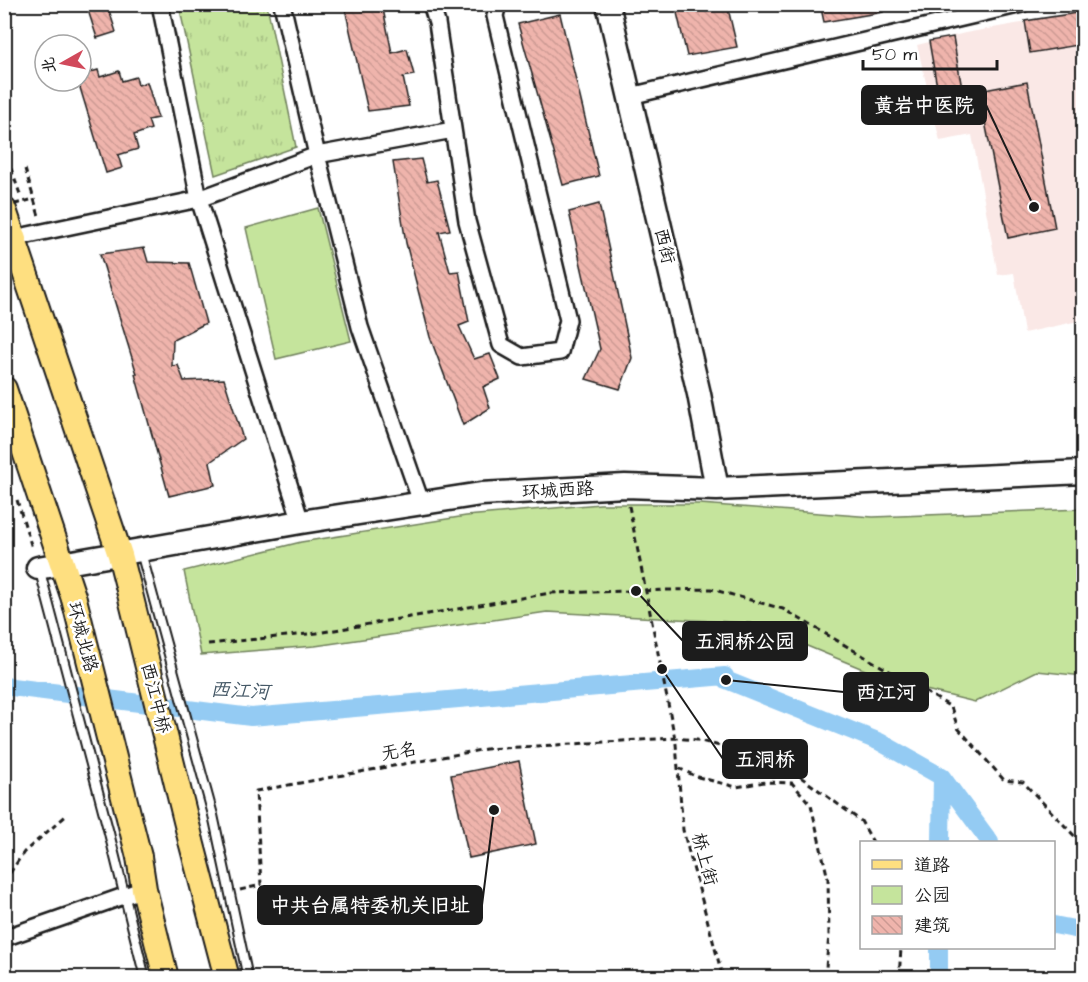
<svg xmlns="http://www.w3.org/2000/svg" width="1088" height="982" viewBox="0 0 1088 982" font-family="'Architects Daughter','LXGW WenKai TC',sans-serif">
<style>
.built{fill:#fae8e6}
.grass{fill:url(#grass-tufts);stroke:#70805c;stroke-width:1.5}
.park{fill:#c5e49c;stroke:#70805c;stroke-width:1.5}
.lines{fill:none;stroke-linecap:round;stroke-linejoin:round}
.canal{stroke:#94cbf3;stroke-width:18}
.building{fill:url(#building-back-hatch);stroke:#1c1c1c;stroke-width:1.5}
.lane-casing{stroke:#1c1c1c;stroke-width:12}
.street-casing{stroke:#1c1c1c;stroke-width:20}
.secondary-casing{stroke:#1c1c1c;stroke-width:27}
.primary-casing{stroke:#1c1c1c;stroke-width:28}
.path{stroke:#1c1c1c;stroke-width:3;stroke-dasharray:6 4.5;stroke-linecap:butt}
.lane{stroke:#fff;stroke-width:8}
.street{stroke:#fff;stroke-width:15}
.secondary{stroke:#fff;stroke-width:22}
.primary{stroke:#fedf80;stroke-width:24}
.lane-bridge-casing{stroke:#1c1c1c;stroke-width:12;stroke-linecap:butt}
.primary-bridge-casing{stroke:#1c1c1c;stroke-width:28;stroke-linecap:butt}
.path-bridge{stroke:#1c1c1c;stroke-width:3;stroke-dasharray:6 4.5;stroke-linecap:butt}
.lane-bridge{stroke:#fff;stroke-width:8}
.primary-bridge{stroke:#fedf80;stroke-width:24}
.labels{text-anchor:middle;stroke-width:5;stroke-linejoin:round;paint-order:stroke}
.street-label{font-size:18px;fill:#1c1c1c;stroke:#fff}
.water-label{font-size:20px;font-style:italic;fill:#465967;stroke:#fff}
.leader{fill:none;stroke:#1c1c1c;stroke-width:2}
.callout-dot{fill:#1c1c1c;stroke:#fff;stroke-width:2}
.callout{fill:#1c1c1c;stroke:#1c1c1c;stroke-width:2}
.callout-label{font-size:20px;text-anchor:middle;font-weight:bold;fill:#fff}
</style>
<defs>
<pattern id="grass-tufts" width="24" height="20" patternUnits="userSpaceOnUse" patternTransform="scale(1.5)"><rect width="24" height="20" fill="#c5e49c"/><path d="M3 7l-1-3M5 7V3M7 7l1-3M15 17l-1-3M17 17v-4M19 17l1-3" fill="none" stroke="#a9c386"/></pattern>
<pattern id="building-back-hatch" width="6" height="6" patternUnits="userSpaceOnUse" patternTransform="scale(1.5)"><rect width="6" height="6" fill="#efb4ac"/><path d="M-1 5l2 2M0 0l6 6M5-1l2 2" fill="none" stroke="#cc9a93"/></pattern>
</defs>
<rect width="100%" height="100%" fill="#fff"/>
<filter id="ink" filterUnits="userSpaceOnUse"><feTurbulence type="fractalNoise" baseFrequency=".0167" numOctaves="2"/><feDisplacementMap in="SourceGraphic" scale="12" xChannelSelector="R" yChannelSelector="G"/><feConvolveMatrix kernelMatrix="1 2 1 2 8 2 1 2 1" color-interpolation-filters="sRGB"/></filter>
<g filter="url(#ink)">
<path class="built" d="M1083,12V320L1024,333L1014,273L998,275L972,135L940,141L917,45L965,33Z"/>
<path class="grass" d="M179,5H267L296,147L215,175Z"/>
<path class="park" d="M318,208L351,341L276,359L246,228Z
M600,504H700L873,517L1083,509V676L1037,671L975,702L897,683L751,623L547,612L315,646L201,655L184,571L301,542L466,516Z"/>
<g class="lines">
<path class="canal" d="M4,686L251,717L725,676L726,680L880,742L942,777L990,842
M941,842L942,777
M1054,925L1084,931
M939,978V948"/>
</g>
<path class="building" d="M86,4H107L116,32L97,38Z
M344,4H382L392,53L407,49L414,75L403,77L409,106L368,111Z
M675,4H727L737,47L687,56Z
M820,4H883V12L824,22Z
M1083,12V44L1030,53L1025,21Z
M560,14L599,176L563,185L518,24Z
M953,37L965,106L941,110L929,41Z
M98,70L100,77L119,71L122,81L136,77L138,85L147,82L158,118L148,120L151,129L134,135L138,149L118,155L122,168L106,173L78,81H81V75Z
M1027,82L1055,228L1008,238L979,91Z
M421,159L427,182L437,180L450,230L439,232L450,272L459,271L469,322L459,326L474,359L490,354L500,379L483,387L490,408L463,425L430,337L406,243L393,162Z
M599,204L632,358L620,389L586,379L600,349L569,212Z
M144,248L148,262L189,263L206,323L173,340L172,366L178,365L184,381L224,379L243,439L210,462L215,485L169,496L135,374H137L100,254Z
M519,761L536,844L469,858L451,775Z"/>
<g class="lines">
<g class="lane-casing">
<path id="lane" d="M141,552L154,600
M213,815L248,978
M109,833L145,978"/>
</g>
<g class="street-casing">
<path id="street" d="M160,4L199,199L301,522
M282,4L317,155L360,327L421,502
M431,4L437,23L467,221L501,345L522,357L560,352L568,320L495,16L498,4
M630,96L1022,4
M14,238L199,199L317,155L453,130
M4,938L144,889"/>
</g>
<g class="secondary-casing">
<path id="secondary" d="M608,4L699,394L717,489
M38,568L301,522L481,494L625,486L717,489L1084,472"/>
</g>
<g class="primary-casing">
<path id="primary" d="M4,210L120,555L129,590
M4,389L74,599
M191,841L227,978
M139,857L144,889L166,978"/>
</g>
<path class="path" d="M4,149L21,197
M25,169L39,216
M17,500L32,548
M629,506L676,744L683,830L723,978
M208,644L317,633L550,593L711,589L783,609L951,707L958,728L1004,780L1023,782L1084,846
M678,768L698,777L736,787L765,782L792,783L811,805L828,879L829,935L825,978
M4,882L24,852L68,814
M240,890L261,885L256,791L486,749L674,738L697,740L780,762L861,821L873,842
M899,978L901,948"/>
<use href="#lane" class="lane"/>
<use href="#street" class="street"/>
<use href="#secondary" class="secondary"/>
<use href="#primary" class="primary"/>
<g class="lane-bridge-casing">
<path id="lane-bridge" d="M42,579L109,833
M154,600L213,815"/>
</g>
<g class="primary-bridge-casing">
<path id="primary-bridge" d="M129,590L191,841
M74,599L139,857"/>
</g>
<path class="path-bridge" d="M4,207L34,199"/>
<use href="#lane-bridge" class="lane-bridge"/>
<use href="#primary-bridge" class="primary-bridge"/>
</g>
</g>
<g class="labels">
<g class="street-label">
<text transform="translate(665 246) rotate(77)" y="6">西街</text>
<text transform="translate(558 490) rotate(-3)" y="6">环城西路</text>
<text transform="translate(83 637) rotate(75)" y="6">环城北路</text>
<text transform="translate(156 698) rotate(76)" y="6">西江中桥</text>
<text transform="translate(399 751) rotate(-10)" y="6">无名</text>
<text transform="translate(705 859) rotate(75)" y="6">桥上街</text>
</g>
<g class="water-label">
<text transform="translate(240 690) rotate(3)" y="7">西江河</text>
</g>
</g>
<path class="leader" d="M1034 207L986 105M636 591L683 641M726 680L844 692M662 669L723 759M494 810L482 905"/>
<g class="callout-dot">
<circle cx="1034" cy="207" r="6"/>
<circle cx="636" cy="591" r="6"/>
<circle cx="726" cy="680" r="6"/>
<circle cx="662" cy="669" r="6"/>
<circle cx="494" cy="810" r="6"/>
</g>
<g class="callout">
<rect x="862" y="86" width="124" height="38" rx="6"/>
<rect x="683" y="622" width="124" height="38" rx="6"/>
<rect x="844" y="673" width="84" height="38" rx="6"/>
<rect x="723" y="740" width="84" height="38" rx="6"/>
<rect x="258" y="886" width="224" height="38" rx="6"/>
</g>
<g class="callout-label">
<text x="924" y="112">黄岩中医院</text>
<text x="745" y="648">五洞桥公园</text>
<text x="886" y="699">西江河</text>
<text x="765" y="766">五洞桥</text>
<text x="370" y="912">中共台属特委机关旧址</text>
</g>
<rect width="1088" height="982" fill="none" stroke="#fff" stroke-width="24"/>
<rect x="12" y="12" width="1064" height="958" fill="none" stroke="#1c1c1c" stroke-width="2" filter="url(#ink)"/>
<rect x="860" y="841" width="195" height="108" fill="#ffffff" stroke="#a4a4a4" stroke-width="1.5"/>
<rect x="872" y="860" width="30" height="9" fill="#fedf80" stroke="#a4a4a4" stroke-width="1.5"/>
<text x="914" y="871" font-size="18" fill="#1c1c1c">道路</text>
<rect x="872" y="886" width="30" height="18" fill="#c5e49c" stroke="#a4a4a4" stroke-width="1.5"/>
<text x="914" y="901" font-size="18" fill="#1c1c1c">公园</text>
<rect x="872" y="916" width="30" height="18" fill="url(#building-back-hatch)" stroke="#a4a4a4" stroke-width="1.5"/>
<text x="914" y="931" font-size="18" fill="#1c1c1c">建筑</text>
<g transform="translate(63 63) rotate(261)"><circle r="28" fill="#ffffff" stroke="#a4a4a4" stroke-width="1.5"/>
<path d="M0-4.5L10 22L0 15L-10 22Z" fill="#d1495b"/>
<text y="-9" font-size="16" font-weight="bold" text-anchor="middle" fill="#1c1c1c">北</text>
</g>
<path d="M863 60v9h134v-9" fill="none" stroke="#1c1c1c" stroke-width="3"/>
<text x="872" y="60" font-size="18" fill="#1c1c1c" stroke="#ffffff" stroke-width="4.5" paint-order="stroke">50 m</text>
</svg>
